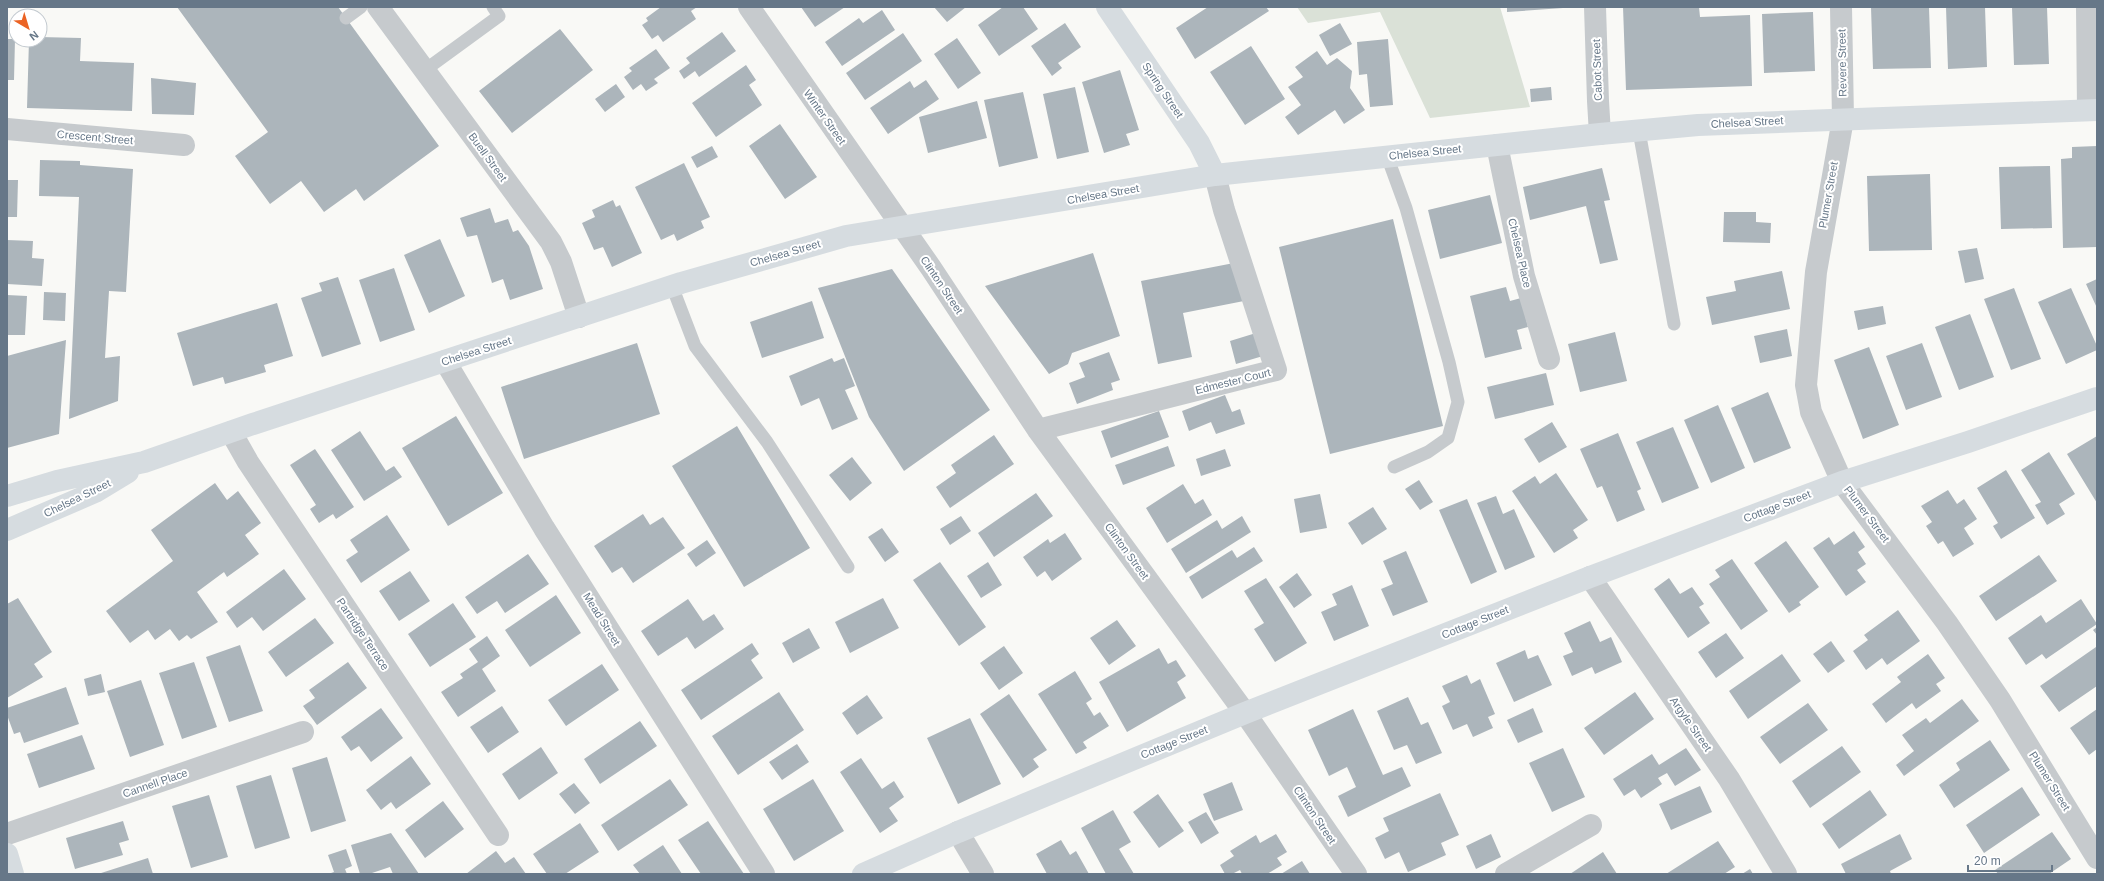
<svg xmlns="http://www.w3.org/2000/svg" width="2104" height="881" viewBox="0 0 2104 881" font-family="Arial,sans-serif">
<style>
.green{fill:#dae1d7}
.building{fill:#acb5bb}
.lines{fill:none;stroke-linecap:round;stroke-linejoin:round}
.lane{stroke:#c6cacd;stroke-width:13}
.street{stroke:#c6cacd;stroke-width:22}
.secondary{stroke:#d6dce0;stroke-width:22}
.labels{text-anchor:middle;stroke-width:4;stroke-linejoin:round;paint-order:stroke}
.street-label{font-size:11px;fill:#678;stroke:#fff}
</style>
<rect width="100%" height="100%" fill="#f9f9f6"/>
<path class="green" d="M1297,7H1500L1530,107L1430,118L1380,12L1308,23Z"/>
<path class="building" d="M177,7H338L439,146L364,201L356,189L324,212L301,181L270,204L235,156L268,132Z
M661,7H697L691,11L696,19L663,42L658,35L652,39L642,25L648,21L646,18Z
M801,7H845L815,27Z
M934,7H966L947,22Z
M1003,7H1023L1038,29L999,56L978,25Z
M1208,7H1266L1269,11L1195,59L1176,28Z
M1507,7H1563V8L1507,12Z
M1623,7H1699L1700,17L1750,15L1752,86L1626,90Z
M1871,7H1929L1931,68L1873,69Z
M1946,7H1985L1987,67L1948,69Z
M2012,7H2047L2049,64L2014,65Z
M882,10L895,30L842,66L825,42L859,18L863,23Z
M1813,12L1815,71L1764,73L1762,14Z
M1065,23L1081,47L1058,63L1062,68L1052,76L1031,46Z
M1340,23L1352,44L1330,56L1319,35Z
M560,29L593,70L512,133L479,91Z
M722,32L736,51L699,77L695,71L684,79L679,71L690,63L686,58Z
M903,33L922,61L865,100L846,73Z
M40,37L81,38L80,61L134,63L132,111L27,108L29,40H40Z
M957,38L981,73L958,89L934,54Z
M7,39H15L14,80H7Z
M1388,39L1393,105L1370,107L1367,74L1359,75L1357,42Z
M1251,46L1285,99L1245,125L1210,72Z
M656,49L670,68L654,79L658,83L646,91L641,84L633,90L624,77L632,71L629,68Z
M1317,51L1327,65L1337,58L1352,71L1350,88L1365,110L1344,124L1335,110L1298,135L1285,117L1301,105L1288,87L1303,77L1295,67Z
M746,65L756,80L749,85L762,105L716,137L692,103Z
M1120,70L1139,130L1126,134L1130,145L1104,153L1082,82Z
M151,78L196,83L194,115L152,114Z
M926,80L939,99L888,134L870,108L910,81L914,88Z
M616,84L625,97L605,112L595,99Z
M1075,87L1089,152L1057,159L1043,94Z
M1551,87L1552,100L1531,102L1530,89Z
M1023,92L1038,158L999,167L984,100Z
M977,101L987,138L928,153L919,117Z
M780,124L817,177L785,199L749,146Z
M712,146L718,157L697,168L691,157Z
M2097,146V247L2063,248L2061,159L2072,158V147Z
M40,160L80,161V165L133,169L126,292L109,291L105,358L120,356L118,401L69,419L79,197L39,196Z
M684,163L710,217L701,221L704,228L677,241L674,234L661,240L635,187Z
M2050,166L2052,228L2001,229L1999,167Z
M1602,168L1610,200L1604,201L1618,260L1600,264L1586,206L1530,220L1523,187Z
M1930,174L1932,250L1869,251L1867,176Z
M7,180H18L17,217H7Z
M1490,195L1502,243L1440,259L1428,210Z
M613,200L616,207L620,205L642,253L612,267L603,247L594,250L582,223L595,217L592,210Z
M490,208L495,223L508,219L513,232L518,230L529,246L543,289L510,300L503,279L492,283L477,235L467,237L460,218Z
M1724,212H1756V222L1771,223L1770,243L1723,242Z
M1393,219L1443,426L1330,454L1279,247Z
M440,239L465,296L429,313L404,255Z
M7,240L33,241L32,258L44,259L42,286L7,284Z
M1977,248L1984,279L1965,283L1958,251Z
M1093,253L1120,336L1072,353L1068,364L1049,374L985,286Z
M1234,263L1249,300L1183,313L1192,357L1158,364L1141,281Z
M394,268L415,330L380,342L359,280Z
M892,269L990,410L904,471L869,417L818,288Z
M1782,271L1790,309L1712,325L1706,297L1736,291L1734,281Z
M338,277L361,344L322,357L301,298L322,291L319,283Z
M2097,279V308L2086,284Z
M1506,287L1510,301L1521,298L1528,327L1517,330L1522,349L1485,358L1470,296Z
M2014,288L2041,359L2011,370L1984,299Z
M2071,288L2097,346V350L2066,364L2038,302Z
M44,292L66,293L65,321L43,320Z
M7,295L27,296L25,335H7Z
M812,301L824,338L762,358L750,322Z
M277,303L293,356L264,365L266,372L225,384L223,377L193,386L177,333Z
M1883,306L1886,324L1858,330L1854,311Z
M1970,314L1994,377L1959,390L1935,327Z
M1787,329L1792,356L1760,363L1754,336Z
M1615,332L1627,381L1580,392L1568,344Z
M1256,333L1263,356L1236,364L1230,341Z
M66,340L59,434L7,448V356Z
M637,343L660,414L524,459L501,387Z
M1922,343L1942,397L1906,410L1886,356Z
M1869,347L1899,425L1863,439L1834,360Z
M1109,352L1120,380L1111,383L1113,390L1077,404L1069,383L1085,377L1079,363Z
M832,358L834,362L844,358L855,386L845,390L858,419L832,430L819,398L801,406L789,376Z
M1546,373L1554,405L1495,419L1487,387Z
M1768,392L1791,448L1754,463L1731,408Z
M1225,395L1232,412L1240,409L1245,424L1216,434L1211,422L1189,431L1182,411Z
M1718,405L1745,468L1711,483L1684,420Z
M1159,411L1169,437L1111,458L1101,431Z
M456,416L503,493L448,526L402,448Z
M1552,422L1567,447L1539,463L1524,439Z
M737,426L810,548L744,587L672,466Z
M1673,427L1699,488L1662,503L1636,442Z
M360,431L386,471L394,466L402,477L364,501L331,450Z
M1618,433L1641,489L1637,491L1645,510L1617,522L1602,486L1597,488L1580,449Z
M994,435L1014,464L950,508L936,487L956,473L951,465Z
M2097,436V503L2067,454Z
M1168,446L1175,466L1123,485L1115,465Z
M315,449L354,507L336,519L333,514L319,523L310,509L316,505L290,465Z
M1225,449L1231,466L1201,476L1196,459Z
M2049,452L2075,494L2059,504L2065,514L2047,525L2035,505L2041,502L2021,470Z
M852,457L872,483L850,501L829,475Z
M2006,470L2035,518L2001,539L1993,526L1998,523L1977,488Z
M1556,473L1588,520L1573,530L1578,538L1554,553L1512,491L1535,476L1540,484Z
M1419,480L1433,502L1420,510L1405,489Z
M215,483L227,500L238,491L261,523L245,535L259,554L227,577L224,572L197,592L218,622L191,639L187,635L179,641L170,629L155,640L148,630L130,643L106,611L173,561L151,530Z
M1183,484L1195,504L1203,499L1212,515L1167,543L1146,508Z
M1948,490L1957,504L1964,499L1977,519L1964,528L1974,544L1953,557L1943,541L1938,544L1926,526L1932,522L1921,506Z
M1036,493L1053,516L994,557L978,533Z
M1320,494L1327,528L1300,533L1294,499Z
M1496,496L1503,514L1514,509L1535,557L1505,570L1477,503Z
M1467,499L1497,572L1471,584L1439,510Z
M1373,507L1387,529L1362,545L1348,523Z
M643,514L650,525L663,517L685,548L633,583L622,567L612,573L594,546Z
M387,515L410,550L361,583L346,560L358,552L350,540Z
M961,516L971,531L950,545L940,529Z
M1242,516L1251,532L1186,573L1171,549L1217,520L1222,529Z
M882,528L899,552L885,562L868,537Z
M1854,531L1865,547L1858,552L1866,564L1857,570L1866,582L1846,596L1813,548L1829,537L1834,545Z
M1065,533L1082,559L1052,581L1045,571L1037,577L1023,557L1048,539L1050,543Z
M707,540L716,553L696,567L687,554Z
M1786,541L1819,587L1799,602L1801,605L1789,613L1754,563Z
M1254,547L1263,561L1202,599L1189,577L1232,550L1237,558Z
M1406,551L1428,602L1393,616L1381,589L1393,584L1383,561Z
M528,554L549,584L505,613L497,601L477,614L465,597Z
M2039,555L2057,581L1996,621L1979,596Z
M1732,559L1768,611L1741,630L1709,584L1720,577L1715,570Z
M940,562L986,627L959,646L913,580Z
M988,562L1002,585L981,598L967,576Z
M284,569L306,599L263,631L252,617L237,628L226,612Z
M410,571L430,601L399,621L379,591Z
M1297,573L1312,595L1294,608L1279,587Z
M1266,578L1307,643L1275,662L1254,629L1264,623L1244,591Z
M1669,578L1680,594L1692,587L1704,604L1699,607L1710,623L1688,638L1654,589Z
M1352,585L1369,626L1334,641L1321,612L1337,605L1332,594Z
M556,595L581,633L530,667L505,630Z
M18,598L52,652L34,664L43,677L7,698V604Z
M883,598L899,628L850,653L835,622Z
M688,599L703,621L714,614L724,629L695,649L687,637L658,656L641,631Z
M2081,599L2097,624L2046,659L2042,654L2026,665L2008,638L2041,615L2046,623Z
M453,603L476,637L430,667L408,634Z
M1898,610L1920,641L1887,665L1882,658L1866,670L1853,651L1868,640L1864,635Z
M315,618L334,643L286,677L268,652Z
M1117,620L1136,646L1109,665L1090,638Z
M1590,621L1600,642L1611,637L1622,662L1595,674L1592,667L1572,676L1563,656L1573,652L1564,633Z
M2097,627V635L2093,630Z
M809,628L820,648L793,663L782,643Z
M1726,633L1744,658L1716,678L1698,652Z
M487,636L500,656L482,669L496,691L458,717L441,692L463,678L460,674L478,662L469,649Z
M1831,641L1845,661L1828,673L1813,654Z
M752,643L759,654L751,660L763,678L701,720L681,690Z
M240,645L263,711L229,722L206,657Z
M1004,646L1023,673L999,690L980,663Z
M2096,647L2097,686L2059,712L2040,686Z
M1159,648L1168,664L1176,660L1186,676L1177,682L1186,698L1127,732L1099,682Z
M1525,650L1528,659L1538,655L1552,685L1514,702L1496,663Z
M1782,654L1801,681L1748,719L1729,691Z
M1928,654L1945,678L1936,684L1941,691L1916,709L1912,703L1886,723L1872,704L1901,682L1897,677Z
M194,662L217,727L182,739L159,673Z
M348,662L367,688L317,725L303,706L315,698L309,690Z
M602,664L619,690L566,726L548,700Z
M1075,671L1092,699L1086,703L1094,716L1100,712L1109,726L1083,742L1087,748L1076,754L1038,694Z
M101,674L105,692L88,696L84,679Z
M1467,675L1471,684L1480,679L1495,714L1488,717L1493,728L1473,737L1467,724L1453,730L1442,706L1450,702L1442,686Z
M141,680L164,745L130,757L107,691Z
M66,687L79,724L24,743L20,732L14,734L7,715V708Z
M779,692L804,730L738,775L712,736Z
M1635,692L1654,719L1604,755L1584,728Z
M1009,694L1047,750L1033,759L1039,767L1023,778L980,714Z
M867,695L883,718L857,735L842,713Z
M1408,697L1421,725L1428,722L1442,753L1416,764L1407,745L1394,750L1377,711Z
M1962,699L1979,721L1904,776L1896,765L1914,751L1902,735L1926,718L1930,723Z
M1808,703L1828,730L1780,764L1760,737Z
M502,706L519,732L488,753L470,727Z
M381,708L403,738L371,762L359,746L351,751L341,737Z
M1533,708L1543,732L1518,743L1507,720Z
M1353,709L1383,775L1402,767L1411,786L1348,817L1338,796L1356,787L1347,767L1329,776L1308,730Z
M2097,709V749L2089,755L2070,728Z
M970,718L1001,784L958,804L927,738Z
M640,721L657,746L600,784L584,759Z
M82,735L95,769L39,788L27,754Z
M1990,740L2010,770L1954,808L1939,785L1960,770L1956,763Z
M797,744L809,762L782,780L769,762Z
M1842,746L1861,772L1810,808L1792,781Z
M541,747L558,773L519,800L502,774Z
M1563,748L1585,797L1552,812L1529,763Z
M1686,748L1701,770L1675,786L1667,773L1658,778L1662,784L1641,798L1635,789L1624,796L1613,779L1652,754L1659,765Z
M411,756L431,784L396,809L391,802L381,810L366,790Z
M327,757L346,821L311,832L292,768Z
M861,758L882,789L894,781L904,797L889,808L898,821L880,833L840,772Z
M271,775L290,838L255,849L236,786Z
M670,779L688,805L618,851L601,825Z
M813,779L844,831L794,861L763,809Z
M1232,782L1243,810L1214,821L1203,794Z
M574,783L590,803L575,814L559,794Z
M1700,786L1712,812L1671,830L1659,804Z
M2022,787L2040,815L1984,853L1966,825Z
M1870,790L1887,815L1839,849L1822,824Z
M1440,793L1459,835L1441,843L1446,855L1408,872L1399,852L1385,859L1375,838L1389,831L1383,818Z
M1158,794L1184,831L1159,848L1133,812Z
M209,795L228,857L191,868L172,806Z
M443,801L464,829L425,858L405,830Z
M1113,810L1131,842L1119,849L1134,874H1106L1081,828Z
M1206,812L1219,833L1201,844L1188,822Z
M123,821L129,840L119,843L123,855L75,869L66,838Z
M708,821L744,874H701L678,840Z
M580,823L599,852L565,874H547L533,854Z
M2052,832L2071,859L2049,874H1998L1995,870Z
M391,833L419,874H393L390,867L369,874H360L351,845Z
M1276,834L1287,852L1277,858L1282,865L1267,874H1242L1240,870L1232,874H1225L1220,865L1234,856L1230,851L1256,835L1260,843Z
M1491,834L1501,857L1476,869L1466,846Z
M1900,834L1912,859L1890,871L1891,874H1846L1841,864Z
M1061,840L1070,855L1076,851L1089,874H1047L1036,854Z
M1718,841L1735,867L1724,874H1666Z
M663,845L682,874H640L633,865Z
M346,849L352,866L345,869L347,874H328L334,872L328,855Z
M496,851L505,863L514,857L526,874H466Z
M1603,852L1617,874H1570Z
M148,858L153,874H98Z
M1302,861L1310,874H1281Z
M1750,869L1753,874H1742Z"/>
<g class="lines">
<path class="lane" d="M346,18L361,7
M425,70L499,16L493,7
M1639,131L1674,324
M1387,156L1406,208L1449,362L1458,402L1448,438L1428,452L1394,467
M672,286L695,346L767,442L848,567"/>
<path class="street" d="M378,7L551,242L561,262L579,317
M749,7L931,268L1038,430L1245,713L1356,874
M1595,7L1598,101L1600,134
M1841,7L1843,119L1816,272L1806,385L1811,412L1842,482L1947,623L2000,700L2097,858
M2087,7L2088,110
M7,129L184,145
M1497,145L1524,276L1549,359
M445,361L544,528L764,874
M1038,430L1276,370L1224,210L1215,175
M231,432L248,462L498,835
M1590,577L1729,779L1786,874
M958,832L983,874
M7,834L303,732
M1506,874L1591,825"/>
<path class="secondary" d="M1107,7L1199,143L1215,175
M7,496L57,481L144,462L253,424L681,283L846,236L1215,175L1600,134L1698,125L2097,110
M7,530L95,492L128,472
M7,854L13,874
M863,874L958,832L1245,713L1590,577L1842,482L1968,442L2097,398"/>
</g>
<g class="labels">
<g class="street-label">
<text transform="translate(1842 63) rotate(-91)" y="4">Revere Street</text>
<text transform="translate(1597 70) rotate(-92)" y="4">Cabot Street</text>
<text transform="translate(1163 90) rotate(56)" y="4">Spring Street</text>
<text transform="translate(825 117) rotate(55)" y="4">Winter Street</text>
<text transform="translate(1747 122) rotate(-3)" y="4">Chelsea Street</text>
<text transform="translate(95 137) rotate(5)" y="4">Crescent Street</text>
<text transform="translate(1425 152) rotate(-6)" y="4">Chelsea Street</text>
<text transform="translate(488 157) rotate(54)" y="4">Buell Street</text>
<text transform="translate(1103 194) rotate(-10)" y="4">Chelsea Street</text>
<text transform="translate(1828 195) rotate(-80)" y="4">Plumer Street</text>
<text transform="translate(785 253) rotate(-16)" y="4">Chelsea Street</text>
<text transform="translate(1520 253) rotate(77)" y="4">Chelsea Place</text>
<text transform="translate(942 285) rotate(56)" y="4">Clinton Street</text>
<text transform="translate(476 351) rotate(-18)" y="4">Chelsea Street</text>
<text transform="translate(1233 381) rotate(-14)" y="4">Edmester Court</text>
<text transform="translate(77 498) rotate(-26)" y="4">Chelsea Street</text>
<text transform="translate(1777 506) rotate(-21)" y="4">Cottage Street</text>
<text transform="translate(1867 514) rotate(53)" y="4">Plumer Street</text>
<text transform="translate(1127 551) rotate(54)" y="4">Clinton Street</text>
<text transform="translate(602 619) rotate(58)" y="4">Mead Street</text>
<text transform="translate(1475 622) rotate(-22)" y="4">Cottage Street</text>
<text transform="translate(363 634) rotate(56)" y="4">Partridge Terrace</text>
<text transform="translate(1691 724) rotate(55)" y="4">Argyle Street</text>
<text transform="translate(1174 742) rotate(-22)" y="4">Cottage Street</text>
<text transform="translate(2050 781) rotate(58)" y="4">Plumer Street</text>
<text transform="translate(155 783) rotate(-19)" y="4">Cannell Place</text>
<text transform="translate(1315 815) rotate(56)" y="4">Clinton Street</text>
</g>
</g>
<rect width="2104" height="881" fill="none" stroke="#667788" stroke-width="16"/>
<g transform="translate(28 28) rotate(142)"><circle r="19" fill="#ffffff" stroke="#c2c9cf"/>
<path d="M0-3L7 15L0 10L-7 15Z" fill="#eb6324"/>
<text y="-6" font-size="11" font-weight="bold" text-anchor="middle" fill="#667788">N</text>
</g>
<path d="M1968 865v6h84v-6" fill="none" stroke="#667788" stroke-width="2"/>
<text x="1974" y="865" font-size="12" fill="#667788" stroke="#ffffff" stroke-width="3" paint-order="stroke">20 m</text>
</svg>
